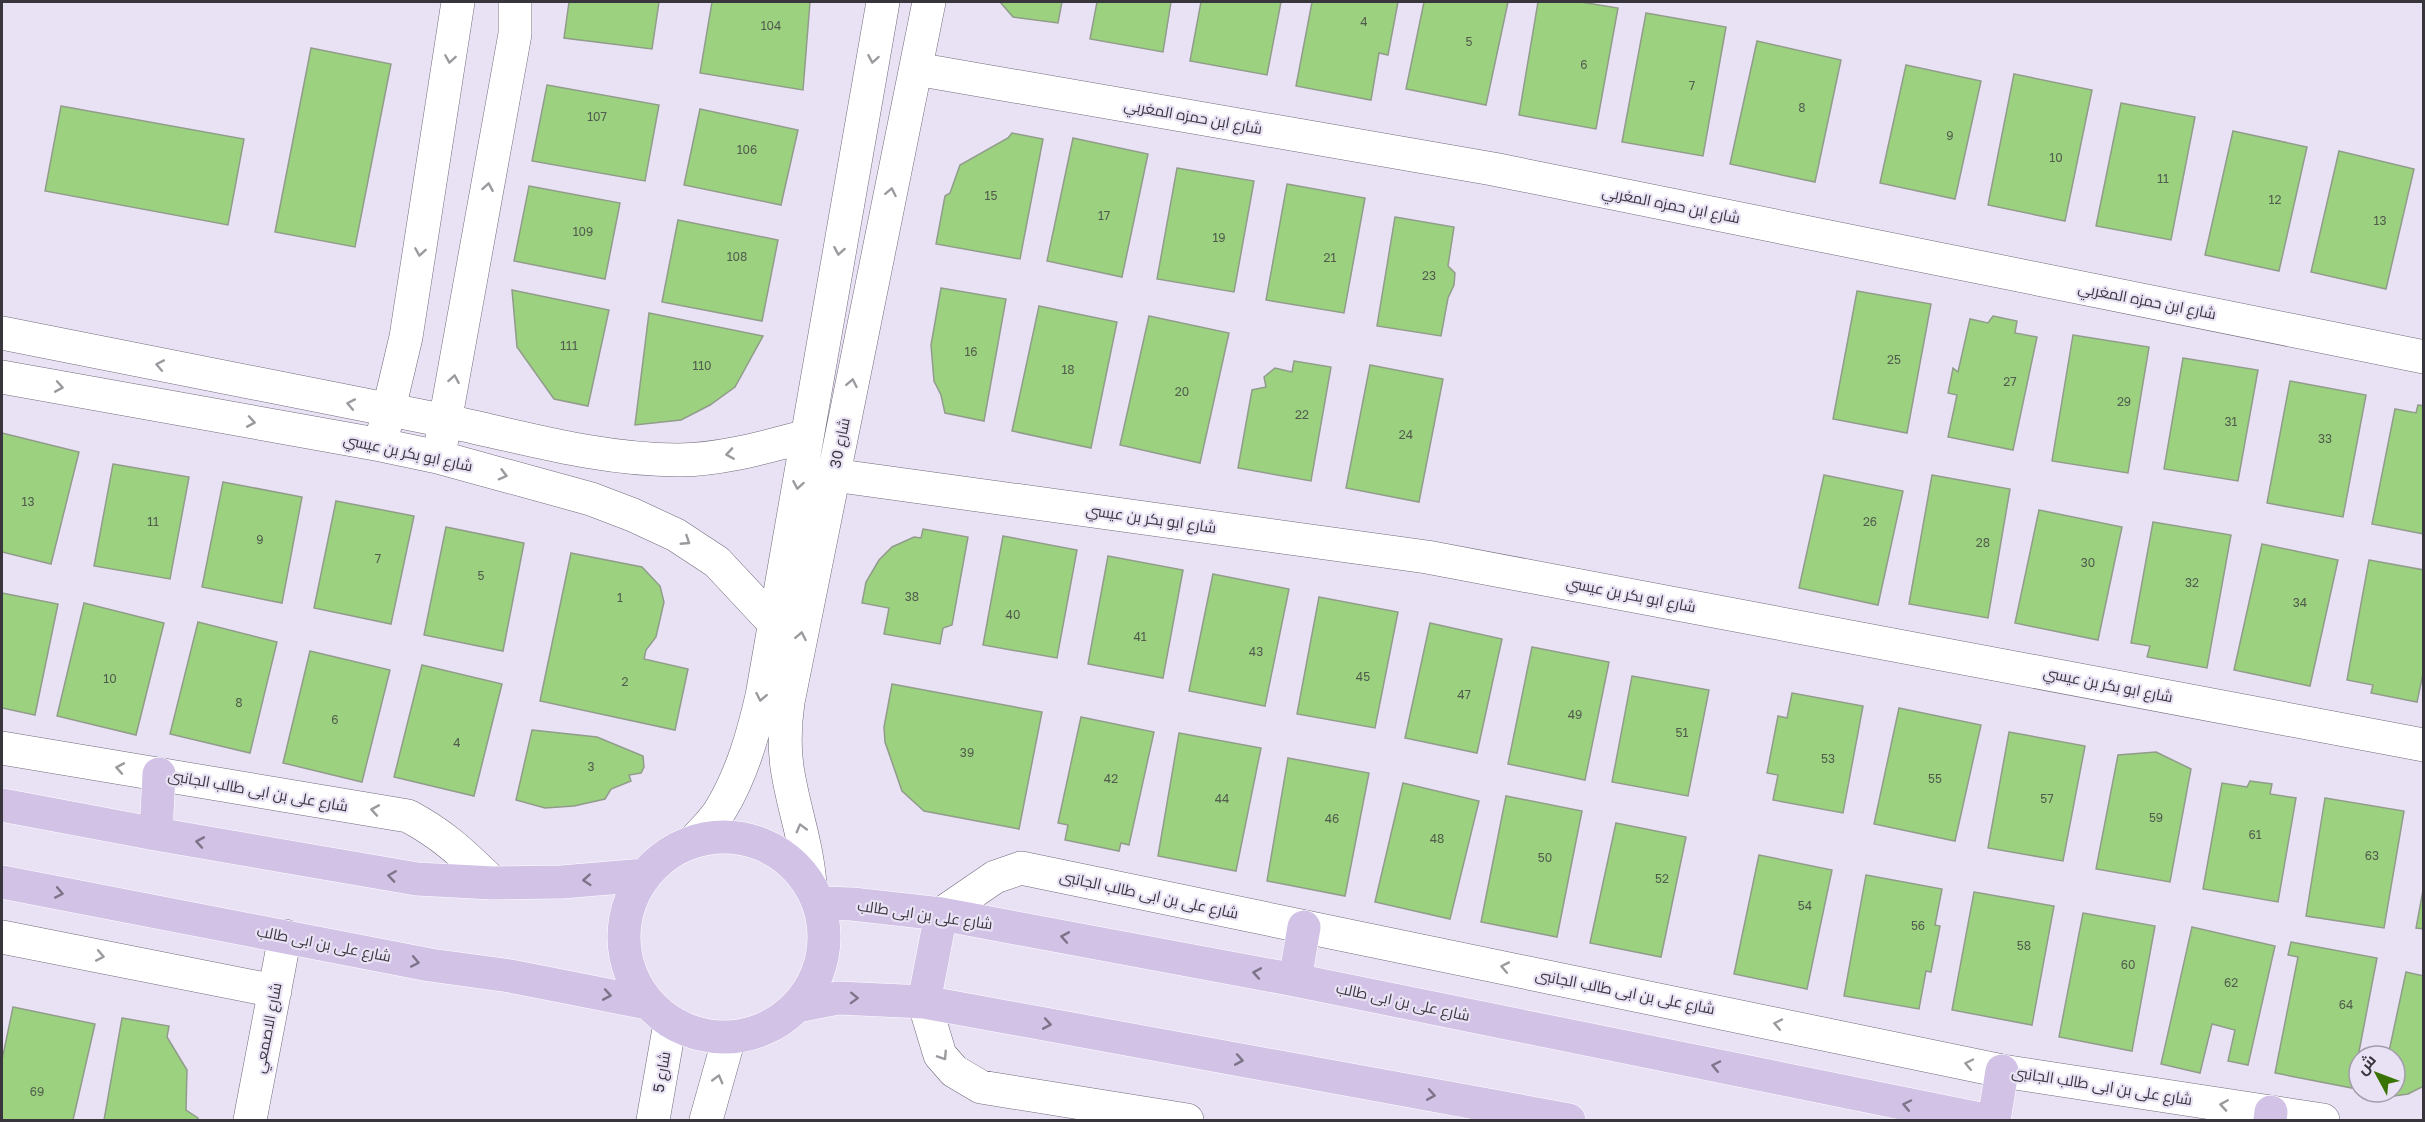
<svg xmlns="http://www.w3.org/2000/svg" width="2425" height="1122" viewBox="0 0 2425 1122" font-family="'Golos Text',Cairo,sans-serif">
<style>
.building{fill:#9bd17f;stroke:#919c8b;stroke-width:1.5}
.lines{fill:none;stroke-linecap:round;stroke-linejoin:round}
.minor-casing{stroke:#716a7b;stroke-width:34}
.major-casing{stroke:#fff;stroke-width:34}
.minor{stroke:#fff;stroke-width:33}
.major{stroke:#d1c2e6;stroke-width:33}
.oneway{stroke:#9c9a9e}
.oneway2{stroke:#7d7489}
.labels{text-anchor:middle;stroke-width:4.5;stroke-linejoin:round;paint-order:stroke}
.number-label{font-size:12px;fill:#525c4e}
.street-label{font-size:15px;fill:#39353d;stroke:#e9e2f5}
</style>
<rect width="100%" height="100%" fill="#e9e2f5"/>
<path class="building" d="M569,2H659L652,49L564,38Z
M712,2H810L803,90L700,73Z
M1000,2H1062L1058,23L1013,17Z
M1097,2H1171L1163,52L1090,39Z
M1201,2H1281L1267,75L1190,61Z
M1312,2H1398L1388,55L1379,53L1371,100L1296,86Z
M1424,2H1508L1486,105L1406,89Z
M1538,2H1581L1618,8L1596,129L1519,115Z
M1646,13L1726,27L1703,156L1622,142Z
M1757,41L1841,60L1815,182L1730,164Z
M311,48L391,64L355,247L275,232Z
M1906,65L1981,81L1955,199L1880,183Z
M2014,74L2092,90L2065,221L1988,205Z
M547,85L659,105L645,181L532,161Z
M2121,103L2195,117L2171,240L2096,226Z
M61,106L244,139L228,225L45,191Z
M700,109L798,130L781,205L684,185Z
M2233,131L2307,147L2279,271L2205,255Z
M1012,133L1043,139L1020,259L936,244L945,196L950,193L960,165L1008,138Z
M1073,138L1148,154L1122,277L1047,261Z
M2339,151L2414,169L2386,289L2311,272Z
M1177,168L1254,181L1234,292L1157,279Z
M1287,184L1365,198L1344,313L1266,300Z
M529,186L620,203L605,279L514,261Z
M1395,217L1454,227L1448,266L1455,273L1454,285L1448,298L1441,336L1377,326Z
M678,220L778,240L762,321L662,302Z
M941,288L1006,299L984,421L945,413L941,395L934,381L931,345Z
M512,290L609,310L588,406L554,399L517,347Z
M1857,291L1931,304L1907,433L1833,419Z
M1039,306L1117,322L1091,448L1012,431Z
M649,313L763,336L735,387L710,405L681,420L635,425Z
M1149,316L1229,333L1200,463L1120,445Z
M1993,316L2017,321L2015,333L2037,337L2013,450L1948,437L1957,395L1948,393L1953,368L1958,372L1970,319L1988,323Z
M2073,335L2149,347L2128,473L2052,461Z
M2183,358L2258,370L2238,481L2164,469Z
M1294,361L1331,367L1311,481L1238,468L1252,390L1266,387L1264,377L1275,368L1292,372Z
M1370,365L1443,379L1419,502L1346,488Z
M2290,381L2366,395L2343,517L2267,503Z
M2418,405L2424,406V534L2372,524L2395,409L2416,413Z
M2,433L79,452L51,564L2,552Z
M113,464L189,477L170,579L94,566Z
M1824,475L1903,491L1878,605L1799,588Z
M1932,475L2010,489L1988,618L1909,604Z
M223,482L302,497L282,603L202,587Z
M336,501L414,516L391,624L314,608Z
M2039,510L2122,527L2098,640L2015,623Z
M2153,522L2231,535L2207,668L2147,657L2150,646L2131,643Z
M446,527L524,543L503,651L424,635Z
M923,529L968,537L952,625L943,628L940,644L884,634L889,608L862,603L866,582L879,560L892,547L914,537L921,538Z
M1003,536L1077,550L1057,658L983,645Z
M2262,544L2338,560L2310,686L2234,670Z
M571,553L642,567L660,586L664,602L656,637L646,650L644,659L688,669L675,730L540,701Z
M1108,556L1183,570L1163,678L1088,664Z
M2369,560L2424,570V669L2417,702L2371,693L2373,685L2347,680Z
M1213,574L1289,589L1265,706L1189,691Z
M2,593L58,604L35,715L2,708Z
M1319,597L1398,612L1375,728L1297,714Z
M84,603L164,623L136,735L57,716Z
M198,622L277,642L250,753L170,734Z
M1430,623L1502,639L1477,753L1405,738Z
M1532,647L1609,662L1585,780L1508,764Z
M310,651L390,670L362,782L283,763Z
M422,665L502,684L474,796L394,777Z
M1632,676L1709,690L1688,796L1612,782Z
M892,684L1042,712L1019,829L924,811L902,791L885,742L884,727Z
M1792,693L1863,706L1843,813L1773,800L1778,775L1767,773L1778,716L1787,718Z
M1899,708L1981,725L1955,841L1874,824Z
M1081,717L1154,732L1129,845L1121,843L1119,851L1065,840L1068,825L1058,823Z
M532,730L597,737L643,756L644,767L641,773L629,775L631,781L611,789L605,799L574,806L545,808L516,800Z
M2009,732L2085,746L2063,861L1988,848Z
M1179,733L1261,748L1236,871L1158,856Z
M2156,752L2191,769L2170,882L2096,869L2118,755Z
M1288,758L1369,773L1345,896L1267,881Z
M2250,781L2272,784L2270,794L2296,798L2278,902L2203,889L2222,783L2247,787Z
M1403,783L1479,801L1450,919L1375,902Z
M1506,796L1582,811L1557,937L1481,922Z
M2325,798L2404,811L2384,928L2306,916Z
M1616,823L1686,837L1661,957L1590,943Z
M1759,855L1832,870L1807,989L1734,974Z
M1866,875L1942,889L1935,925L1940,926L1931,972L1926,971L1919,1009L1844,996Z
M2424,885V929L2416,928Z
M1974,892L2054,906L2032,1025L1952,1010Z
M2083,913L2155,926L2132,1051L2059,1037Z
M2192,927L2275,946L2248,1065L2228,1061L2235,1030L2212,1024L2200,1073L2161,1064Z
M2291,942L2377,958L2352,1088L2275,1073L2298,957L2288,955Z
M2406,972L2424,976V1086L2408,1094L2394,1096L2380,1093L2395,1092V1056H2388Z
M13,1007L95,1024L73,1120H2V1060Z
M122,1018L169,1026L167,1037L187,1070L186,1110L198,1118L197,1120H104Z"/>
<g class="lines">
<g class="minor-casing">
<path id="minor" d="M916,69L1493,169L2424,357
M2,333C150,363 298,392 446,421C523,437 598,460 678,460C721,460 765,447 807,436
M2,377L381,445L438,457L591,499L633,515L676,535L717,562L774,623
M383,434L406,337L458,2
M441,444L515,34V2
M833,475L1427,557L2424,745
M2,748L408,816C444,835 464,855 493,883
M694,841C703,831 714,821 721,809C742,774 753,735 762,696L883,2
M810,885C807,842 793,808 787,767C784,745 785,723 788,702L929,2
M941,914L995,877L1021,868L2002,1071L2323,1120
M2,937L275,991
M924,1002L940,1055L954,1071L981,1087L1187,1120
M250,1120L285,936
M653,1120L670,1023
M706,1120L729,1038"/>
</g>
<g class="major-casing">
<path id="major" d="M2,805L156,834L417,879L493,883L562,882L645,875
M156,834L159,774
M624 937a100 100 0 1 1 200 0a100 100 0 1 1-200 0Z
M2,882L430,965L510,976L647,1003
M818,903L852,904L941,914L1295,980L1985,1120
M1295,980L1304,927
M924,1002L941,914
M797,1006L838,998L924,1002L1569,1120
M1994,1120L2002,1071
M2270,1120L2271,1112"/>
</g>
<use href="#minor" class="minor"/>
<use href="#major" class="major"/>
</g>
<defs><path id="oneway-chevron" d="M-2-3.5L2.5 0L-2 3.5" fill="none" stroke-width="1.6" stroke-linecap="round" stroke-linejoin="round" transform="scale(1.5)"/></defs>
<g class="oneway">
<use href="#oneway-chevron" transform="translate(450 59) rotate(99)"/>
<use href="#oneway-chevron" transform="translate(873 59) rotate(100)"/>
<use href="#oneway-chevron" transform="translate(488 187) rotate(-80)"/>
<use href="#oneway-chevron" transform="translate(891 192) rotate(-79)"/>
<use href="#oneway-chevron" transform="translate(839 251) rotate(100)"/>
<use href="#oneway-chevron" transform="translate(420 252) rotate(99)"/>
<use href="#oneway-chevron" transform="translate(160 365) rotate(-169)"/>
<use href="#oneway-chevron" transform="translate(454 379) rotate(-80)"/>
<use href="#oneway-chevron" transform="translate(852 383) rotate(-79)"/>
<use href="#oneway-chevron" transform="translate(59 387) rotate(10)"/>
<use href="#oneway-chevron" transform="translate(351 404) rotate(-169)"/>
<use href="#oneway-chevron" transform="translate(251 422) rotate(10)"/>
<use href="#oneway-chevron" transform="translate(730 454) rotate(171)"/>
<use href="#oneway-chevron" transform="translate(503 475) rotate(15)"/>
<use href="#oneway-chevron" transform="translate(798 485) rotate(100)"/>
<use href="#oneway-chevron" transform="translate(686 541) rotate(33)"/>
<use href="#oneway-chevron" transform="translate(801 636) rotate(-79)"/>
<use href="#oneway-chevron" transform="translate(761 697) rotate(101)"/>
<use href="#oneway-chevron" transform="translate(120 768) rotate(-170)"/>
<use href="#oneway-chevron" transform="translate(375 810) rotate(-170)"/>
<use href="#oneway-chevron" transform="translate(801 828) rotate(-105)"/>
<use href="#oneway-chevron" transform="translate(100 956) rotate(11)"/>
<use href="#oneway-chevron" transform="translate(1505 967) rotate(-169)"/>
<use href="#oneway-chevron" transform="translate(1778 1024) rotate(-168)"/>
<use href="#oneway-chevron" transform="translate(943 1056) rotate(57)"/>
<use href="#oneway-chevron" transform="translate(1969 1064) rotate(-168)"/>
<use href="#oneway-chevron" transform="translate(718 1079) rotate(-75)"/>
<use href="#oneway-chevron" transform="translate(2224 1105) rotate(-171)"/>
</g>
<g class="oneway2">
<use href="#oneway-chevron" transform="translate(200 842) rotate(-170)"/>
<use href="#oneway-chevron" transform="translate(392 876) rotate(-172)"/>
<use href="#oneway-chevron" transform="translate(587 880) rotate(176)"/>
<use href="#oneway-chevron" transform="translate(59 893) rotate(11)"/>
<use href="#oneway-chevron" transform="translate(1065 937) rotate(-170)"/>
<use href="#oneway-chevron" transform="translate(415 962) rotate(11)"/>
<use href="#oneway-chevron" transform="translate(1257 973) rotate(-170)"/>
<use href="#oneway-chevron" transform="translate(607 995) rotate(10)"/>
<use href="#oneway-chevron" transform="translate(854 998) rotate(2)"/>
<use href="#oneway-chevron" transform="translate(1047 1024) rotate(10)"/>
<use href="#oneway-chevron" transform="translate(1239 1060) rotate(10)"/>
<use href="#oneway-chevron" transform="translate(1716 1066) rotate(-168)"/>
<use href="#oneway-chevron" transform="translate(1431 1095) rotate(10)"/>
<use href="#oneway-chevron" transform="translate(1907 1105) rotate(-168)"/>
</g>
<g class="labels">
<g class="number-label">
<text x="1364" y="26">4</text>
<text x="771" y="30">104</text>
<text x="1469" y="46">5</text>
<text x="1584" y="69">6</text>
<text x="1692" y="90">7</text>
<text x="1802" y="112">8</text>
<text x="597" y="121">107</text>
<text x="1950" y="140">9</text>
<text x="747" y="154">106</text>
<text x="2056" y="162">10</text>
<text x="2163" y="183">11</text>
<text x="991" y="200">15</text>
<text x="2275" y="204">12</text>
<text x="1104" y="220">17</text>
<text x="2380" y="225">13</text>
<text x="583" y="236">109</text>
<text x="1219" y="242">19</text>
<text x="737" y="261">108</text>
<text x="1330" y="262">21</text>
<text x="1429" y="280">23</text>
<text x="569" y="350">111</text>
<text x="971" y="356">16</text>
<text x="1894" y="364">25</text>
<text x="702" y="370">110</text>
<text x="1068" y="374">18</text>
<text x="2010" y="386">27</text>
<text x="1182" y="396">20</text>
<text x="2124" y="406">29</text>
<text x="1302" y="419">22</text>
<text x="2231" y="426">31</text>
<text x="1406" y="439">24</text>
<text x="2325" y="443">33</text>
<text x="28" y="506">13</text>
<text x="153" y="526">11</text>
<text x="1870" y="526">26</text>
<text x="260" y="544">9</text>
<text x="1983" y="547">28</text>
<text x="378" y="563">7</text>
<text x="2088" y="567">30</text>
<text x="481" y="580">5</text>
<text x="2192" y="587">32</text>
<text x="912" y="601">38</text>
<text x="620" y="602">1</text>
<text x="2300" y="607">34</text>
<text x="1013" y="619">40</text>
<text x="1140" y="641">41</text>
<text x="1256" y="656">43</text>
<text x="1363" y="681">45</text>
<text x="110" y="683">10</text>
<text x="625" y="686">2</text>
<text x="1464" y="699">47</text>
<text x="239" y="707">8</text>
<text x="1575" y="719">49</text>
<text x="335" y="724">6</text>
<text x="1682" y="737">51</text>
<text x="457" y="747">4</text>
<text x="967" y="757">39</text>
<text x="1828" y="763">53</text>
<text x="591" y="771">3</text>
<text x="1111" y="783">42</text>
<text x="1935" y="783">55</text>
<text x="1222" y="803">44</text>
<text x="2047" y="803">57</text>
<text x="2156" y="822">59</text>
<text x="1332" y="823">46</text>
<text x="2255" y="839">61</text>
<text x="1437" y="843">48</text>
<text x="2372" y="860">63</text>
<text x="1545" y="862">50</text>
<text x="1662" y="883">52</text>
<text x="1805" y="910">54</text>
<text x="1918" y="930">56</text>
<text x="2024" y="950">58</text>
<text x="2128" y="969">60</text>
<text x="2231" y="987">62</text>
<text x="2346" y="1009">64</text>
<text x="37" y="1096">69</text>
</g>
<g class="street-label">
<text transform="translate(1193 117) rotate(10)" y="5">شارع ابن حمزه المغربي</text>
<text transform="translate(1671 205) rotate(11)" y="5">شارع ابن حمزه المغربي</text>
<text transform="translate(2147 301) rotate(11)" y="5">شارع ابن حمزه المغربي</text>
<text transform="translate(840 443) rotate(-79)" y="5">شارع 30</text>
<text transform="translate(408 453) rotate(12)" y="5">شارع ابو بكر بن عيسي</text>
<text transform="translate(1151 519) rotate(8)" y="5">شارع ابو بكر بن عيسي</text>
<text transform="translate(1631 595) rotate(11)" y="5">شارع ابو بكر بن عيسي</text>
<text transform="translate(2108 685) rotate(11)" y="5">شارع ابو بكر بن عيسي</text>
<text transform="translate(258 791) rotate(10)" y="5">شارع على بن ابى طالب الجانبى</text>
<text transform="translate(1149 895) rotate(12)" y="5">شارع على بن ابى طالب الجانبى</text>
<text transform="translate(925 915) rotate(8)" y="5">شارع على بن ابى طالب</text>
<text transform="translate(324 944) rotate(11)" y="5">شارع على بن ابى طالب</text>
<text transform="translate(1625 992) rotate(11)" y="5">شارع على بن ابى طالب الجانبى</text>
<text transform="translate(1403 1002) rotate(12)" y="5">شارع على بن ابى طالب</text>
<text transform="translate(268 1028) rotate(-79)" y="5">شارع الاصمعي</text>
<text transform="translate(662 1072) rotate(-80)" y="5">شارع 5</text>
<text transform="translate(2102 1086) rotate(9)" y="5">شارع على بن ابى طالب الجانبى</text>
</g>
</g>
<rect width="2425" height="1122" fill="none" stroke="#39353d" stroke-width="6"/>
<g transform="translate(2377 1074) rotate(311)"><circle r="28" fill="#e9e2f5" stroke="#a39dab" stroke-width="1.5"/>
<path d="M0-4.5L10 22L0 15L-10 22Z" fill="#397304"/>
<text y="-9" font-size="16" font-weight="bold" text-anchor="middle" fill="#39353d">ش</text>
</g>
</svg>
